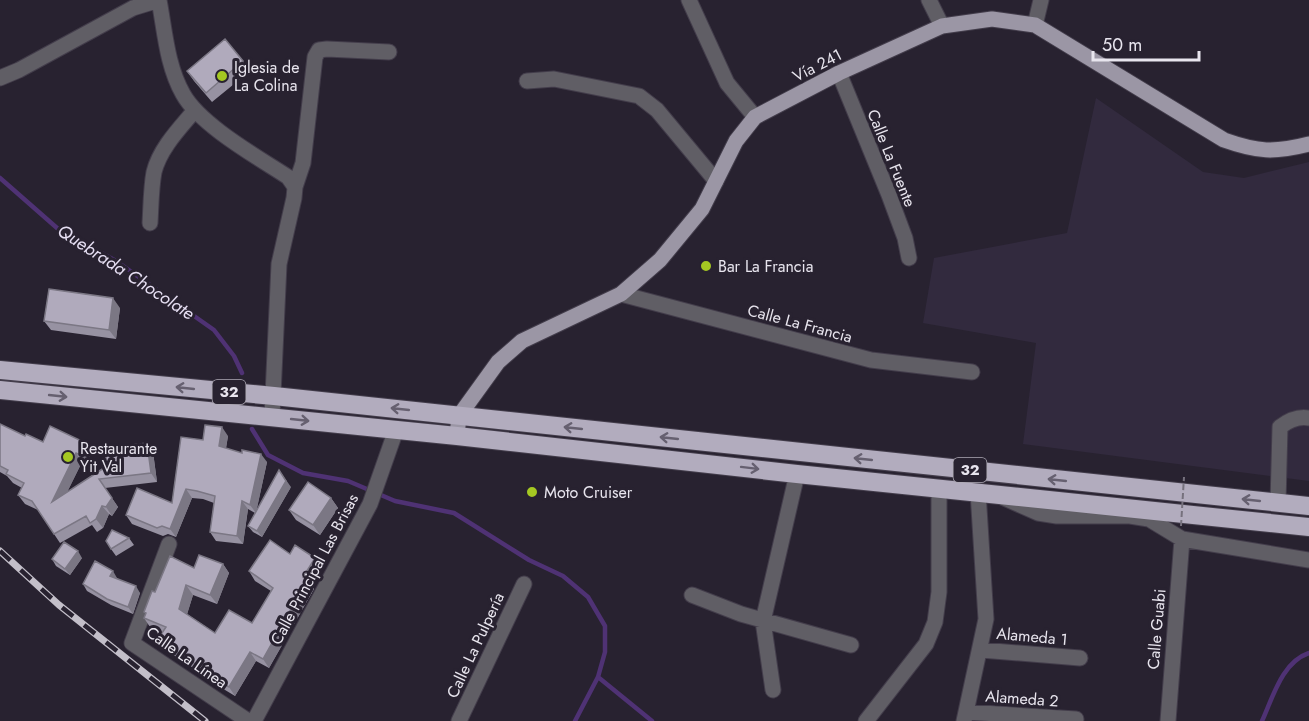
<svg xmlns="http://www.w3.org/2000/svg" width="1309" height="721" viewBox="0 0 1309 721" font-family="Jost,sans-serif">
<style>
.built{fill:#322a3e}
.lines{fill:none;stroke-linecap:round;stroke-linejoin:round}
.stream{stroke:#4f3274;stroke-width:4.5}
.minor-casing{stroke:#433d4b;stroke-width:17}
.major-casing{stroke:#433d4b;stroke-width:17}
.highway-casing{stroke:#433d4b;stroke-width:20}
.minor{stroke:#605e65;stroke-width:15}
.major{stroke:#9b96a5;stroke-width:15}
.highway{stroke:#b2acbe;stroke-width:18}
.rail-casing{stroke:#c3bfc9;stroke-width:7}
.rail{stroke:#282230;stroke-width:4.5;stroke-dasharray:14;stroke-linecap:butt}
.path-bridge{stroke:#76717d;stroke-width:2;stroke-dasharray:6 3;stroke-linecap:butt}
.wall{fill:#9792a2}
.shaded-wall{fill:#7b7784}
.building{fill:#b0aabc;stroke:#7b7784;stroke-width:1.5}
.oneway{stroke:#666070}
.poi-dot{fill:#a5c822;stroke:#282230;stroke-width:2}
.labels{text-anchor:middle;stroke-width:6;stroke-linejoin:round;paint-order:stroke}
.shield{fill:#282230;stroke:#aeaab5;stroke-width:1.5}
.shield-label{font-size:15px;font-weight:bold;fill:#e8e5ee}
.street-label{font-size:16px;fill:#e8e5ee;stroke:#282230}
.poi-label{font-size:16px;fill:#e8e5ee;stroke:#282230;text-anchor:start}
.water-label{font-size:18px;font-style:italic;fill:#e6dff3;stroke:#282230}
</style>
<rect width="100%" height="100%" fill="#282230"/>
<path class="built" d="M1096,98L1203,172L1244,178L1309,162V481L1023,444L1036,343L923,323L934,258L1067,233Z"/>
<g class="lines">
<path class="stream" d="M0,178L57,228L116,261L214,330L234,356L242,373
M252,429L268,455L303,473L348,481L395,501L454,513L529,560L563,576L588,597L605,626V652L598,677L575,721
M598,677L652,721
M1262,721C1273,697 1282,662 1309,653"/>
<g class="minor-casing">
<path id="minor" d="M689,0L727,83L755,117
M929,0L942,26
M1035,25L1041,0
M839,73L889,195L905,238L909,258
M0,78L19,70L133,8L159,0C165,32 167,66 183,94C200,125 259,158 288,177L295,187L294,198L279,264L272,417
M527,81L554,79L639,96L657,110L716,181
M295,187L303,163L315,57L319,50L327,49L389,52
M150,223C151,207 151,188 154,172C160,148 180,128 195,110
M621,294L871,360L972,372
M1002,497L1038,513L1057,516H1130L1149,519L1182,539L1309,560
M1278,503L1280,427C1289,420 1298,416 1309,418
M169,544L132,643L248,721
M692,595L741,614L851,645
M981,650L1080,658
M773,690L763,621L797,474
M966,712L1076,719
M254,721L370,504L396,430
M459,721L524,584
M866,721L926,644L935,622L939,592V488
M964,721L986,619L978,492
M1168,721L1182,539"/>
</g>
<g class="major-casing">
<path id="major" d="M457,436L459,416L498,362L522,341L621,294L660,260L702,209L736,141L755,117L839,73L942,26L992,19L1035,25L1224,140C1258,152 1274,153 1309,144"/>
</g>
<g class="highway-casing">
<path id="highway" d="M0,370L274,396L1309,506
M0,390L457,436L797,474L1309,527"/>
</g>
<use href="#minor" class="minor"/>
<use href="#major" class="major"/>
<use href="#highway" class="highway"/>
<g class="rail-casing">
<path id="rail" d="M0,551L59,605L205,721"/>
</g>
<use href="#rail" class="rail"/>
<path class="path-bridge" d="M1181,526L1184,477"/>
</g>
<path class="wall" d="M243,61L250,71L212,102L194,81L187,71Z
M120,308L116,339L51,330L44,321Z
M0,424L25,436L43,442L86,443L92,452L86,464L82,462L67,492L153,452L157,482L105,488L118,507L112,516L109,514L103,528L97,532L92,525L60,543L38,510L25,504L18,495L22,488L13,483L7,476L0,472Z
M228,436L226,448L267,462L256,512L291,487L262,537L253,532L248,526L255,513L248,509L243,544L216,541L210,532L214,503L203,499L192,498L176,537L168,534L163,536L132,524L126,515L172,503L203,440Z
M331,498L338,508L320,535L296,520L289,510Z
M129,538L134,545L116,556L111,549Z
M290,554L322,568L311,585L314,589L269,668L256,661L235,696L202,676L198,671L164,649L158,639L162,632L150,627L144,618L146,614L144,612L155,592L194,568L223,564L229,573L217,604L193,595L187,614L215,633L252,623L271,591L255,581L249,571Z
M82,558L70,575L56,566L52,559Z
M117,578L140,593L133,614L111,605L87,591L83,584Z"/>
<path class="shaded-wall" d="M113,298L120,308L116,339L109,330Z
M222,427L228,436L225,454L219,446Z
M86,443L92,452L86,464L80,455Z
M147,443L153,452L157,482L151,473Z
M76,453L82,462L58,511L52,502Z
M261,454L267,462L256,513L250,505Z
M279,470L291,487L262,537L257,531Z
M99,479L118,507L112,516L106,507Z
M186,489L192,498L176,537L170,529Z
M331,498L338,508L320,535L313,525Z
M242,501L248,509L243,544L237,536Z
M102,506L109,514L103,528L96,519Z
M78,551L82,558L70,575L65,569Z
M315,558L322,568L311,585L314,589L269,668L263,659L303,577Z
M223,564L229,573L217,604L210,595Z
M113,571L117,578L115,582L110,576Z
M186,585L193,595L186,618L179,609Z
M136,586L140,593L133,614L128,607Z
M250,652L256,661L235,696L229,687Z"/>
<path class="building" d="M225,39L243,61L206,93L187,71Z
M49,289L113,298L109,330L44,321Z
M0,424L25,436L26,434L43,442L50,426L86,443L80,455L76,453L52,502L107,466L105,448L147,443L151,473L99,479L112,498L106,507L102,506L96,519L90,523L86,516L54,534L32,501L18,495L24,483L6,474L8,470L0,466Z
M205,425L222,427L219,446L242,453V450L261,454L250,505L242,501L237,536L210,532L215,496L197,491L186,489L170,529L162,526L157,528L126,515L137,488L172,503L181,437L203,440Z
M279,470L286,481L257,531L248,526Z
M308,482L331,498L313,525L289,510Z
M112,530L129,538L111,549L106,541Z
M270,540L290,554L295,545L315,558L303,577L307,580L263,659L250,652L229,687L195,667L197,665L158,639L166,627L144,618L146,613L144,612L152,591L155,592L170,556L194,568L199,555L223,564L210,595L186,585L179,609L215,633L229,610L252,623L273,588L249,571Z
M64,542L78,551L65,569L52,559Z
M95,561L113,571L110,576L136,586L128,607L107,599L83,584Z"/>
<defs><path id="oneway-shaft" d="M-6 0H5M1.5-3L5.5 0L1.5 3" fill="none" stroke-width="1.6" stroke-linecap="round" stroke-linejoin="round" transform="scale(1.5)"/></defs>
<g class="oneway">
<use href="#oneway-shaft" transform="translate(185 388) rotate(-174)"/>
<use href="#oneway-shaft" transform="translate(58 396) rotate(6)"/>
<use href="#oneway-shaft" transform="translate(400 409) rotate(-174)"/>
<use href="#oneway-shaft" transform="translate(300 420) rotate(6)"/>
<use href="#oneway-shaft" transform="translate(573 428) rotate(-174)"/>
<use href="#oneway-shaft" transform="translate(669 438) rotate(-174)"/>
<use href="#oneway-shaft" transform="translate(863 459) rotate(-174)"/>
<use href="#oneway-shaft" transform="translate(750 468) rotate(7)"/>
<use href="#oneway-shaft" transform="translate(1057 480) rotate(-174)"/>
<use href="#oneway-shaft" transform="translate(1251 500) rotate(-174)"/>
</g>
<g class="poi-dot">
<circle cx="222" cy="76" r="6"/>
<circle cx="706" cy="266" r="6"/>
<circle cx="68" cy="457" r="6"/>
<circle cx="532" cy="492" r="6"/>
</g>
<g class="labels">
<g class="shield">
<rect x="212.5" y="380" width="33" height="24" rx="4.5"/>
<rect x="953.5" y="458" width="33" height="24" rx="4.5"/>
</g>
<g class="shield-label">
<text x="229" y="397">32</text>
<text x="970" y="475">32</text>
</g>
<g class="street-label">
<text transform="translate(817 65) rotate(-27)" y="6">Vía 241</text>
<text transform="translate(892 158) rotate(68)" y="6">Calle La Fuente</text>
<text transform="translate(800 323) rotate(15)" y="6">Calle La Francia</text>
<text transform="translate(314 569) rotate(-62)" y="6">Calle Principal Las Brisas</text>
<text transform="translate(1156 629) rotate(-85)" y="6">Calle Guabi</text>
<text transform="translate(1032 636) rotate(5)" y="6">Alameda 1</text>
<text transform="translate(475 645) rotate(-65)" y="6">Calle La Pulpería</text>
<text transform="translate(187 657) rotate(35)" y="6">Calle La Línea</text>
<text transform="translate(1022 698) rotate(4)" y="6">Alameda 2</text>
</g>
<g class="poi-label">
<text x="234" y="73">Iglesia de<tspan x="234" dy="18">La Colina</tspan></text>
<text x="718" y="272">Bar La Francia</text>
<text x="80" y="454">Restaurante<tspan x="80" dy="18">Yit Val</tspan></text>
<text x="544" y="498">Moto Cruiser</text>
</g>
<g class="water-label">
<text transform="translate(126 272) rotate(33)" y="6">Quebrada Chocolate</text>
</g>
</g>
<path d="M1093 51v9h106v-9" fill="none" stroke="#e8e5ee" stroke-width="3"/>
<text x="1102" y="51" font-size="18" fill="#e8e5ee" stroke="#282230" stroke-width="4.5" paint-order="stroke">50 m</text>
</svg>
